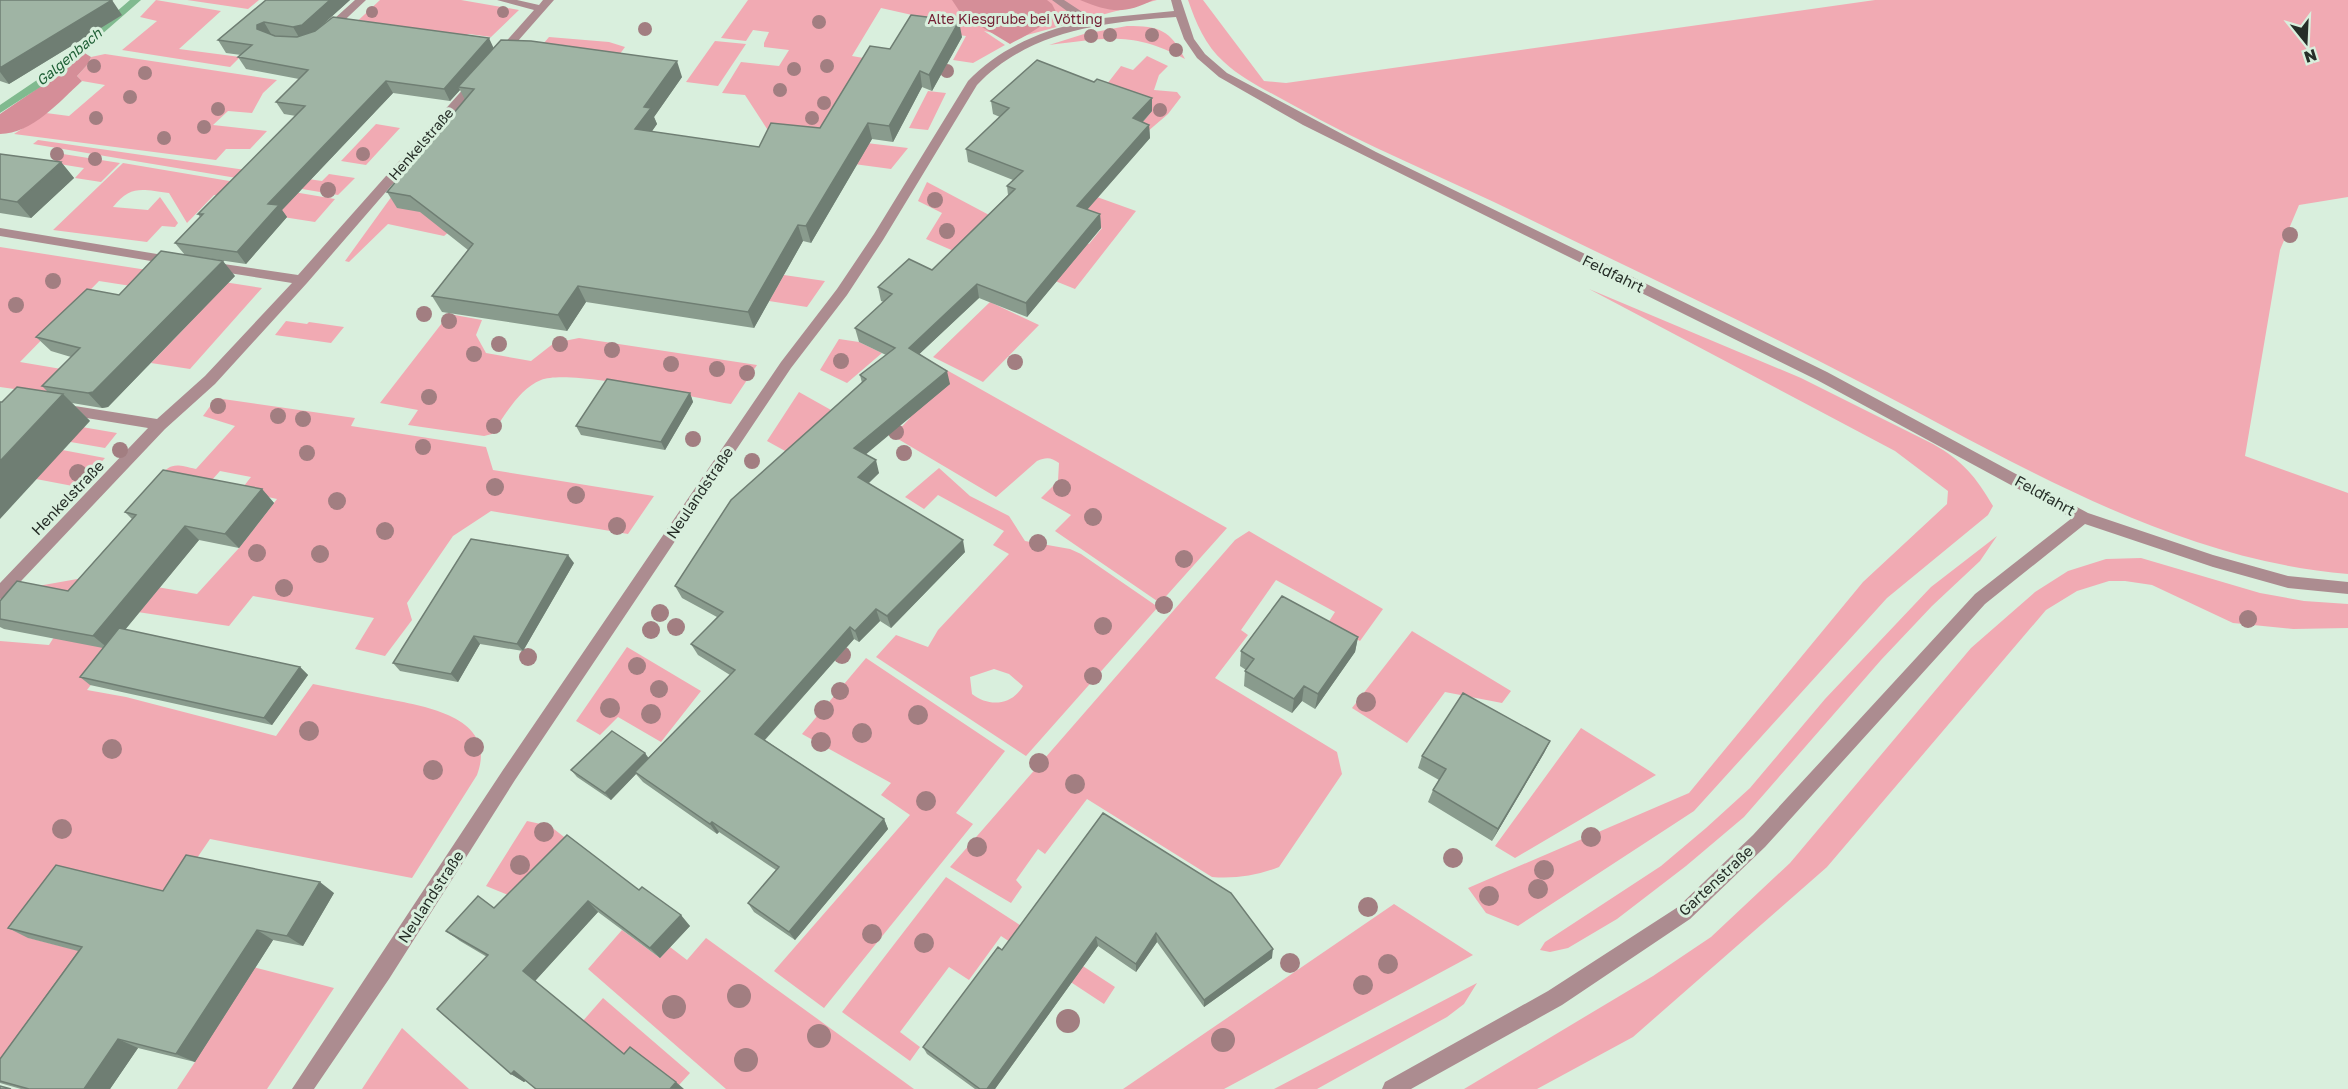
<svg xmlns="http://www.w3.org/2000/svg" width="2348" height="1089" viewBox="0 0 2348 1089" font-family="'Golos Text',sans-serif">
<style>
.green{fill:#f1aab3;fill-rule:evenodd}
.forest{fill:#d58e98}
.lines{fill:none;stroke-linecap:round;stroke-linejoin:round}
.stream{fill:#80ba8f;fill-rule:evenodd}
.minor{fill:#ac8c90;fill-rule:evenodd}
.tree{fill:#a27e81}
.wall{fill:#899b8d}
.shaded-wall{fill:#6f7e73}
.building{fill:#9fb4a4;stroke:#6f7e73;stroke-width:1.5}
.labels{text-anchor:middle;stroke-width:6;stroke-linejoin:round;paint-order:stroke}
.far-park-label{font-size:14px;fill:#752135;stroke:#d9efdd}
.far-water-label{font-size:14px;font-style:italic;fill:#1e5f35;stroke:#d9efdd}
.far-street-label{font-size:14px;fill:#262e28;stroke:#d9efdd}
.street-label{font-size:15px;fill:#262e28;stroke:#d9efdd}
</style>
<rect width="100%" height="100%" fill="#d9efdd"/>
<path class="green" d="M156,0L221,11L179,49L240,57L230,67L122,50L157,21L140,17Z
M187,0H259L248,9Z
M380,0H461L519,10L491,37L469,34L460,38L333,44Z
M748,0H1157L1016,38L984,31L1005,45L973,63L953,60L966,36L914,29L921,17L881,8L852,56L869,59L838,143L771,135L745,95L722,93L741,62L779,66L789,50L764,47V43L769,32L753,30L746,41L721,38Z
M1188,0H1203L1264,81L1286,83L1875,0H2348V197L2299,205L2280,250L2245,456L2348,493V574C2169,559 2010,459 1854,379C1745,322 1633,270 1523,216C1446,178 1365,146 1291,104C1268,91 1243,80 1224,62C1205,45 1196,23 1188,0Z
M1127,26C1160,26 1170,30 1185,59C1133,31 1106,38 1049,45L1084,34Z
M549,37L609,42L625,47L608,70L570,46L544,43Z
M715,41L746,44L718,86L686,82Z
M105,54L277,80L263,93L252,113L228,111L213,125L267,131L250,149H226L216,160L14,134L46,113L69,116L105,85L82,81L77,76L88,64L91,57Z
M1147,56L1168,66L1159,75L1154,90L1177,92L1181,97L1168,114L1147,132L1138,127L1152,111L1107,84L1121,66L1133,70Z
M928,91L946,93L928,130L909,128Z
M376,124L400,128L366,165L341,161Z
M38,140L322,181L329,174L355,178L338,195L33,144Z
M850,141L908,148L891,169L839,162Z
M63,154L120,163L101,182L75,178L84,168L53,163Z
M123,163L335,199L315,222L270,215L238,198L214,195L187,223L169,193C143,190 131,184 113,207L148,210L160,197L178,223L175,227L162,226L147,242L53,230Z
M927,182L991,216L956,252L926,239L942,213L918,201Z
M392,196L421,212L462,221L444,236L388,224L349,262L345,261Z
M1097,197L1136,211L1075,289L1023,268L1066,235L1089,244L1102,228L1079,220Z
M0,247L262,288L190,369L151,363L199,313L144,288L99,281L20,362L79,372L57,395L0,387Z
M784,275L825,281L807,307L769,301Z
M1589,289L1801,378L1933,444C1963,461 1976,477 1993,506L1988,515L1887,598L1694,811L1518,926L1486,913L1468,888L1689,793L1863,582L1947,504L1948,491L1895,451Z
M990,302L1039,325L983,382L933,357Z
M449,314L482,320L476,335L486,353L531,361L554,343L579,338L757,365L731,404C695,398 570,368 541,380C519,389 505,415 492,434L484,436L408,425L418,410L380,403Z
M286,321L307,324L309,322L344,327L331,343L275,335Z
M839,339L859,342L882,353L847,383L820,370Z
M913,351L1227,528L1160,603L1055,531L1071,515L1041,498L1058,481L1059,463C1051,457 1046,457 1037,461L996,497L893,436L910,418Z
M799,392L831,410L787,452L767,441Z
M216,398L355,418L351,426L486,447L493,470L654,496L628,534L491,511L453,536L407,603L412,620L385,656L355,649L374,618L253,596L229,626L79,603L38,586L94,576L197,594L239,548L277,499L240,491L251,477L220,471L204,489L157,479C171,462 175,464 196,469L235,426L203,416Z
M0,413L117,433L105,448L19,433Z
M25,443L105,458L78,487L36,479Z
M939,468L970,496L1009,516L1025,541L1070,549L1081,554L1158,607L1026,756L876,657L896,635L928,647L938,630L1009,554L993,545L1004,531L938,495L924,509L905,497ZM994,669L1009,674L1023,686C1011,706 989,707 972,694L970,677Z
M1249,531L1383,609L1360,641L1328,623L1335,612L1276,580L1241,630L1248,635L1215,678L1337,752L1342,774L1279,867C1258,875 1236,879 1212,877L1087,799L1045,854L1038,849L1016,880L1022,887L1011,903L950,867L1235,540Z
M1997,536L1980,561L1932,606L1881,660L1744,817L1686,866L1617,919L1568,948L1550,952L1540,950L1545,942L1661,866L1706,828L1750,788L1825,699L1931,587Z
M2141,558L2260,593L2304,601L2348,604V628L2293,629L2233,623L2152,585L2125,581H2109L2077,591L2046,610L1827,867L1633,1037L1537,1089H1464L1653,976L1711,937L1790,863L1971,648L2035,592L2068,571L2106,559Z
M59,629L120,646L87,690L126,697L276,736L313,684C336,689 359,693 382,698C423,706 499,716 477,775L412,878L210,839L169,899L29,938L80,951L0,1063V641L49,645Z
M1412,631L1511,691L1502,703L1445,692L1407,743L1352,708Z
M627,647L701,691L661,742L618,717L600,735L576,721Z
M866,658L1005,751L956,813L973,824L824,1008L774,971L910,815L881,795L891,783L802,734Z
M1581,728L1656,775L1515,858L1495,846Z
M527,821L550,826L577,847L523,901L486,886Z
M946,877L1115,987L1104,1004L1001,936L969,980L949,967L900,1032L920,1047L910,1061L842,1012Z
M1394,904L1473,955L1224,1089H1123Z
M622,930L660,958L670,947L687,960L706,938L914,1089H726L588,969Z
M141,938L334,988L267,1089H177L195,1062Z
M1477,983L1464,1004L1447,1017L1317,1089H1274Z
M603,998L690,1073L679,1085L634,1064L582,1022Z
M402,1028L469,1089H362Z"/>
<path class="forest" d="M952,0H1047L1052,4L1056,12C1043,27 1027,35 1010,44L962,15Z
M1080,0H1153C1124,15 1109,12 1080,0Z
M83,52L91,57L88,64L77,76L82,81C60,101 32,134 0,134V114L41,86Z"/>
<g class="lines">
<path class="stream" d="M130,0H141L45,84L0,113V105L37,80Z"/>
<path class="minor" d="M355,0H366L332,32H324V28Z
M497,0H517L539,5L543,0H554L503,58H495V54L534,10Z
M1052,0H1064L1093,19L1174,11L1171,0H1181L1194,39L1205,54L1227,73L1376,152L1827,372L2088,513L2213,555L2288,576L2348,582V594L2288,588L2213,567L2085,524L1985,604L1765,847L1690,919L1562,1005L1411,1089H1382L1385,1082L1548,991L1678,907L1753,835L1975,594L2072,518L1817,380L1303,125L1219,77L1197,58L1184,39L1176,17C1105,22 1029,30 977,85L883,240L847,295L791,368L515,780L389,979L314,1089H292L503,770L781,362L837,289L874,234L968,81C998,49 1040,31 1082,22Z
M477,77L483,80L481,82L307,283L215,384L165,429L5,598L0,599V583L148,428L62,414L55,409L57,405L62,404L157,419L205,376L292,283L210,270L204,266L206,263L210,262L298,275L473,78Z
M0,228L175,257L181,261L175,265L0,236Z"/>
</g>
<g class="tree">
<circle cx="372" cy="12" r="6"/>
<circle cx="503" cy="12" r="6"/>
<circle cx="819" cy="22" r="7"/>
<circle cx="645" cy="29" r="7"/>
<circle cx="1110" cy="35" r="7"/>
<circle cx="1152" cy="35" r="7"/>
<circle cx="1091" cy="36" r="7"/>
<circle cx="1176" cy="50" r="7"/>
<circle cx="94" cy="66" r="7"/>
<circle cx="827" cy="66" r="7"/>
<circle cx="794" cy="69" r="7"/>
<circle cx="947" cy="71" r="7"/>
<circle cx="145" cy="73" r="7"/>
<circle cx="780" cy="90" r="7"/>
<circle cx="130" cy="97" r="7"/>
<circle cx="824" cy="103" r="7"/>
<circle cx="218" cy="109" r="7"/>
<circle cx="1160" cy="110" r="7"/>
<circle cx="96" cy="118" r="7"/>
<circle cx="812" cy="118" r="7"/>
<circle cx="204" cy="127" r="7"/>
<circle cx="164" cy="138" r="7"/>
<circle cx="57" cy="154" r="7"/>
<circle cx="363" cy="154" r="7"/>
<circle cx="95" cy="159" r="7"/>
<circle cx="328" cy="190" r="8"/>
<circle cx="935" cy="200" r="8"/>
<circle cx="947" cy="231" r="8"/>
<circle cx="2290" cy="235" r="8"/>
<circle cx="53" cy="281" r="8"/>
<circle cx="16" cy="305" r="8"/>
<circle cx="424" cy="314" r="8"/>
<circle cx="449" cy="321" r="8"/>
<circle cx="499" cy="344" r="8"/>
<circle cx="560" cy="344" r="8"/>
<circle cx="612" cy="350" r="8"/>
<circle cx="474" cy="354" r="8"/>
<circle cx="841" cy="361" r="8"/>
<circle cx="1015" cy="362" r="8"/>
<circle cx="671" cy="364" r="8"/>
<circle cx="717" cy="369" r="8"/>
<circle cx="747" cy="373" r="8"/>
<circle cx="429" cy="397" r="8"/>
<circle cx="218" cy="406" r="8"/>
<circle cx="278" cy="416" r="8"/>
<circle cx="303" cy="419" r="8"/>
<circle cx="494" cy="426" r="8"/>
<circle cx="896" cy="432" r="8"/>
<circle cx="693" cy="439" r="8"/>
<circle cx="423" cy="447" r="8"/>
<circle cx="120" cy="450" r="8"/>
<circle cx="307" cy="453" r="8"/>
<circle cx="904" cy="453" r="8"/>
<circle cx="752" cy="461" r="8"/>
<circle cx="78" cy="473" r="9"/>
<circle cx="495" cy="487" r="9"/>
<circle cx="1062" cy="488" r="9"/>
<circle cx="576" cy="495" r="9"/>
<circle cx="337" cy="501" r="9"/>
<circle cx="1093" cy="517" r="9"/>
<circle cx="617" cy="526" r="9"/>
<circle cx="385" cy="531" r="9"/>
<circle cx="1038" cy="543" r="9"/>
<circle cx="257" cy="553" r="9"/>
<circle cx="320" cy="554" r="9"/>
<circle cx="1184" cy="559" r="9"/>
<circle cx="284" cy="588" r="9"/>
<circle cx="1164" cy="605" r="9"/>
<circle cx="660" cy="613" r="9"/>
<circle cx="2248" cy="619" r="9"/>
<circle cx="1103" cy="626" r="9"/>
<circle cx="676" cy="627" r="9"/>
<circle cx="651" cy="630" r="9"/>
<circle cx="842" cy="655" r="9"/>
<circle cx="528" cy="657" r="9"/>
<circle cx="637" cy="666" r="9"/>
<circle cx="1093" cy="676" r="9"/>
<circle cx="659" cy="689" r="9"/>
<circle cx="840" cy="691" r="9"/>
<circle cx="1366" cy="702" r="10"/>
<circle cx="610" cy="708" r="10"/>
<circle cx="824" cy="710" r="10"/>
<circle cx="651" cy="714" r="10"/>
<circle cx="918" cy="715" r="10"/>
<circle cx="309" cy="731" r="10"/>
<circle cx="862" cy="733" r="10"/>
<circle cx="821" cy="742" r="10"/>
<circle cx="474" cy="747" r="10"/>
<circle cx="112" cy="749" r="10"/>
<circle cx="1039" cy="763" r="10"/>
<circle cx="433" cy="770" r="10"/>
<circle cx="1075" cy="784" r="10"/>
<circle cx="926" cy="801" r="10"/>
<circle cx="62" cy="829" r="10"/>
<circle cx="544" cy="832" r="10"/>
<circle cx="1591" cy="837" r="10"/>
<circle cx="977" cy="847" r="10"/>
<circle cx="1453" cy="858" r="10"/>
<circle cx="520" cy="865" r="10"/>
<circle cx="1544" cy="870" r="10"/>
<circle cx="1538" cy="889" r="10"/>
<circle cx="1489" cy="896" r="10"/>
<circle cx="1368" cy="907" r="10"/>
<circle cx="872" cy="934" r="10"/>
<circle cx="924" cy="943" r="10"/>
<circle cx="1290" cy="963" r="10"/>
<circle cx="1388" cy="964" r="10"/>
<circle cx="1363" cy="985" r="10"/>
<circle cx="739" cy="996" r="12"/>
<circle cx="674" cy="1007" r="12"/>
<circle cx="1068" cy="1021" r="12"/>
<circle cx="819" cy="1036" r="12"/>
<circle cx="1223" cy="1040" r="12"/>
<circle cx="746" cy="1060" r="12"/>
</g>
<path class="wall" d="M0,0L122,15L9,84L0,81Z
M266,0H350L320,27L494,48L682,77L654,117L657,124L651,132L759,147L820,128L890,49L962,37L932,91L922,87L893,142L872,139L811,243L803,241L754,328L586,302L567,331L442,312L432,296L468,250L420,212L397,208L387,192L465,100L460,90L450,101L393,93L282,210L287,217L246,264L185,255L175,243L200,217L198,214L296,116L284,114L276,102L299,79L246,69L238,57L241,55L226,53L218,40Z
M991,101L1152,111L1143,122L1149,125L1150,138L1087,210L1100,214L1101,228L1027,317L979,298L919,354L950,384L865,454L879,473L869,483L965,552L891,628L880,621L859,642L854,639L765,740L884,819L888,829L795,940L754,912L748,903L776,870L719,832L717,834L643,782L636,774L611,800L577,777L571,770L648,758L730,675L698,655L691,644L717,617L682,598L675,586L862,383L860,375L886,355L859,342L855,328L884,302L881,301L878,287L932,270L1008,195L1007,186L1013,180L968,162L966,149L1000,117L993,114Z
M0,154L61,162L74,178L31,218L0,213Z
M235,276L108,407L102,408L72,403L90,421L2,402L48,392L42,386L71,357L51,351L36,337L119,295Z
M690,393L693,402L665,450L581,435L576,426Z
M262,489L274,503L239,548L199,540L125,630L300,667L308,675L272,725L90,685L80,677L103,648L4,629L0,627V601L68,591L132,519L125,512Z
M574,563L523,651L480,644L458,682L400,671L393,663Z
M1358,637L1355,652L1315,709L1302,701L1292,713L1244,686L1245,671L1246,670L1240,666L1241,651Z
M1550,741L1544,753L1492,841L1428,802L1433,790L1439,780L1418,768L1422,756Z
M1103,813L1272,958L1204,1007L1157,942L1136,972L1098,946L995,1089H975L927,1054L923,1047L1002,950Z
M639,890L690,926L660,958L598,912L535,981L624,1054L684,1089L526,1081L524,1082L511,1074L487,957L460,941L446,931L494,908Z
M163,891L334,893L303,946L273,940L195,1062L138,1048L110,1089H21L0,1083V1059L78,951L28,938L8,928Z"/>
<path class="shaded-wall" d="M112,0L122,15L9,84L0,72V68Z
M330,0H350L309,37L300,39L293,27Z
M959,21L962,37L932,91L929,75Z
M264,22L271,34L265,37L257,29V25Z
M489,38L495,51L458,87L460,90L450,101L444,89Z
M677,61L682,77L654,117L657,124L642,146L635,129L644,107Z
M920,71L922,87L893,142L889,126Z
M386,81L393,93L282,210L287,217L246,264L237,252L268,204Z
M1152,98V111L1133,132V118Z
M868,123L872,139L811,243L806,226Z
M1149,125L1150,138L1078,220L1077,206Z
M61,162L74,178L31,218L17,202Z
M1100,214L1101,228L1027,317L1026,303Z
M798,225L803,241L754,328L748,312Z
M223,261L235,276L108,407L102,408L88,393Z
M977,284L979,298L912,361L909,348Z
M578,286L586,302L567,331L558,315Z
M947,371L950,384L858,461L854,448Z
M690,393L693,402L665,450L661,442Z
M63,394L90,421L0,519V461Z
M876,460L879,473L862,489L858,477Z
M262,489L274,503L239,548L225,534Z
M185,526L199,540L109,649L93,636Z
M963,540L965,552L891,628L887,616Z
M568,555L574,563L523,651L517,644Z
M876,609L880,621L859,642L855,631Z
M850,627L854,639L761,744L755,734Z
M474,636L480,644L458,682L451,674Z
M1358,637L1355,652L1315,709L1318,694Z
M300,667L308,675L272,725L264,718Z
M1304,686L1302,701L1292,713L1294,699Z
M1550,741L1544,753L1492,841L1498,829Z
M645,753L650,760L635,772L636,774L611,800L605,793Z
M884,819L888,829L795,940L789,932Z
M712,822L719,832L717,834L710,824Z
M320,882L334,893L303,946L287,936Z
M588,901L598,912L535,981L523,971Z
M681,915L690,926L660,958L650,948Z
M257,930L273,940L195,1062L176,1054Z
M1156,933L1157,942L1136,972V964Z
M1096,937L1098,946L995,1089H987Z
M1273,949L1272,958L1204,1007V1000Z
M118,1039L138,1048L110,1089H84Z
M514,1071L527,1079L524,1082L511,1074Z
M676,1082L684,1089H670Z"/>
<path class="building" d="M0,0H112L0,68Z
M266,0H330L302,25L293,27L264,22L257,25V29L275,36L297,37L315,31L333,17L489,38L444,89L386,81L268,204L279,205L237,252L175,243L203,214H198L305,106L276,102L308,70L238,57L252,45L218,40Z
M911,15L959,21L929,75L920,71L889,126L868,123L806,226L798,225L748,312L578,286L558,315L432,296L473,244L410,196L387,192L474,89L458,87L501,40L531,41L677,61L644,107L651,108L635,129L759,147L771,123L820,128L870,46L890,49Z
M1037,60L1094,82L1097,79L1152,98L1133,118L1149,125L1077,206L1100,214L1026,303L977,284L909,348L947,371L854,448L876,460L858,477L963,540L887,616L876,609L855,631L850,627L755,734L884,819L789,932L748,903L779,867L712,822L710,824L635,772L735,670L691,644L723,612L675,586L731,500L866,379L860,375L895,348L855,328L892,294L878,287L909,259L932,270L1015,189L1007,186L1023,171L966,149L1009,108L991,101Z
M0,154L61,162L17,202L0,199Z
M161,251L223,261L93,392L88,393L42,386L80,348L36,337L87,289L119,295Z
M607,379L690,393L661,442L576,426Z
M17,387L63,394L0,461V402H2Z
M163,470L262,489L225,534L185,526L93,636L0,619V601L17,581L68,591L136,515L125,512Z
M471,539L568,555L517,644L474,636L451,674L393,663Z
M1282,596L1358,637L1318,694L1304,686L1294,699L1245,671L1254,659L1241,651Z
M119,628L300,667L264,718L80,677Z
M1463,693L1550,741L1498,829L1433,790L1446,769L1422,756Z
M612,731L645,753L605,793L571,770Z
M1103,813L1231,893L1273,949L1204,1000L1156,933L1136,964L1096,937L987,1089H980L923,1047L998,947L1002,950Z
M567,835L639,890L642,887L681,915L650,948L588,901L523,971L624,1054L630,1047L676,1082L670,1089H536L514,1071L511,1074L437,1009L488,955L446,931L478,896L494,908Z
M186,855L320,882L287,936L257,930L176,1054L118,1039L84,1089H29L0,1081V1059L82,947L8,928L56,865L163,891Z
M0,1086L11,1089H0Z"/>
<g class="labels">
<g class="far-park-label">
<text x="1015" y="24">Alte Kiesgrube bei Vötting</text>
</g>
<g class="far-water-label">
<text transform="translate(69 57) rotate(-40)" y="5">Galgenbach</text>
</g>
<g class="far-street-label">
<text transform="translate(421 144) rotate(-49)" y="5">Henkelstraße</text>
</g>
<g class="street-label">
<text transform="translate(1613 274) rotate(26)" y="5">Feldfahrt</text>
<text transform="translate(700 493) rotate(-56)" y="5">Neulandstraße</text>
<text transform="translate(2045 496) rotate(29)" y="5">Feldfahrt</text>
<text transform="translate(68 498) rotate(-46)" y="5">Henkelstraße</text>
<text transform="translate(1716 881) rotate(-43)" y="5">Gartenstraße</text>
<text transform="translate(431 897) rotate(-57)" y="5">Neulandstraße</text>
</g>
</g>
<g transform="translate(2306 42) rotate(162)" stroke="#d9efdd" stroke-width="4.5" paint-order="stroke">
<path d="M0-4.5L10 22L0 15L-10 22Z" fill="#262e28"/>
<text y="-9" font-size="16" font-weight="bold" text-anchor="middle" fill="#262e28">N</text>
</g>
</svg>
